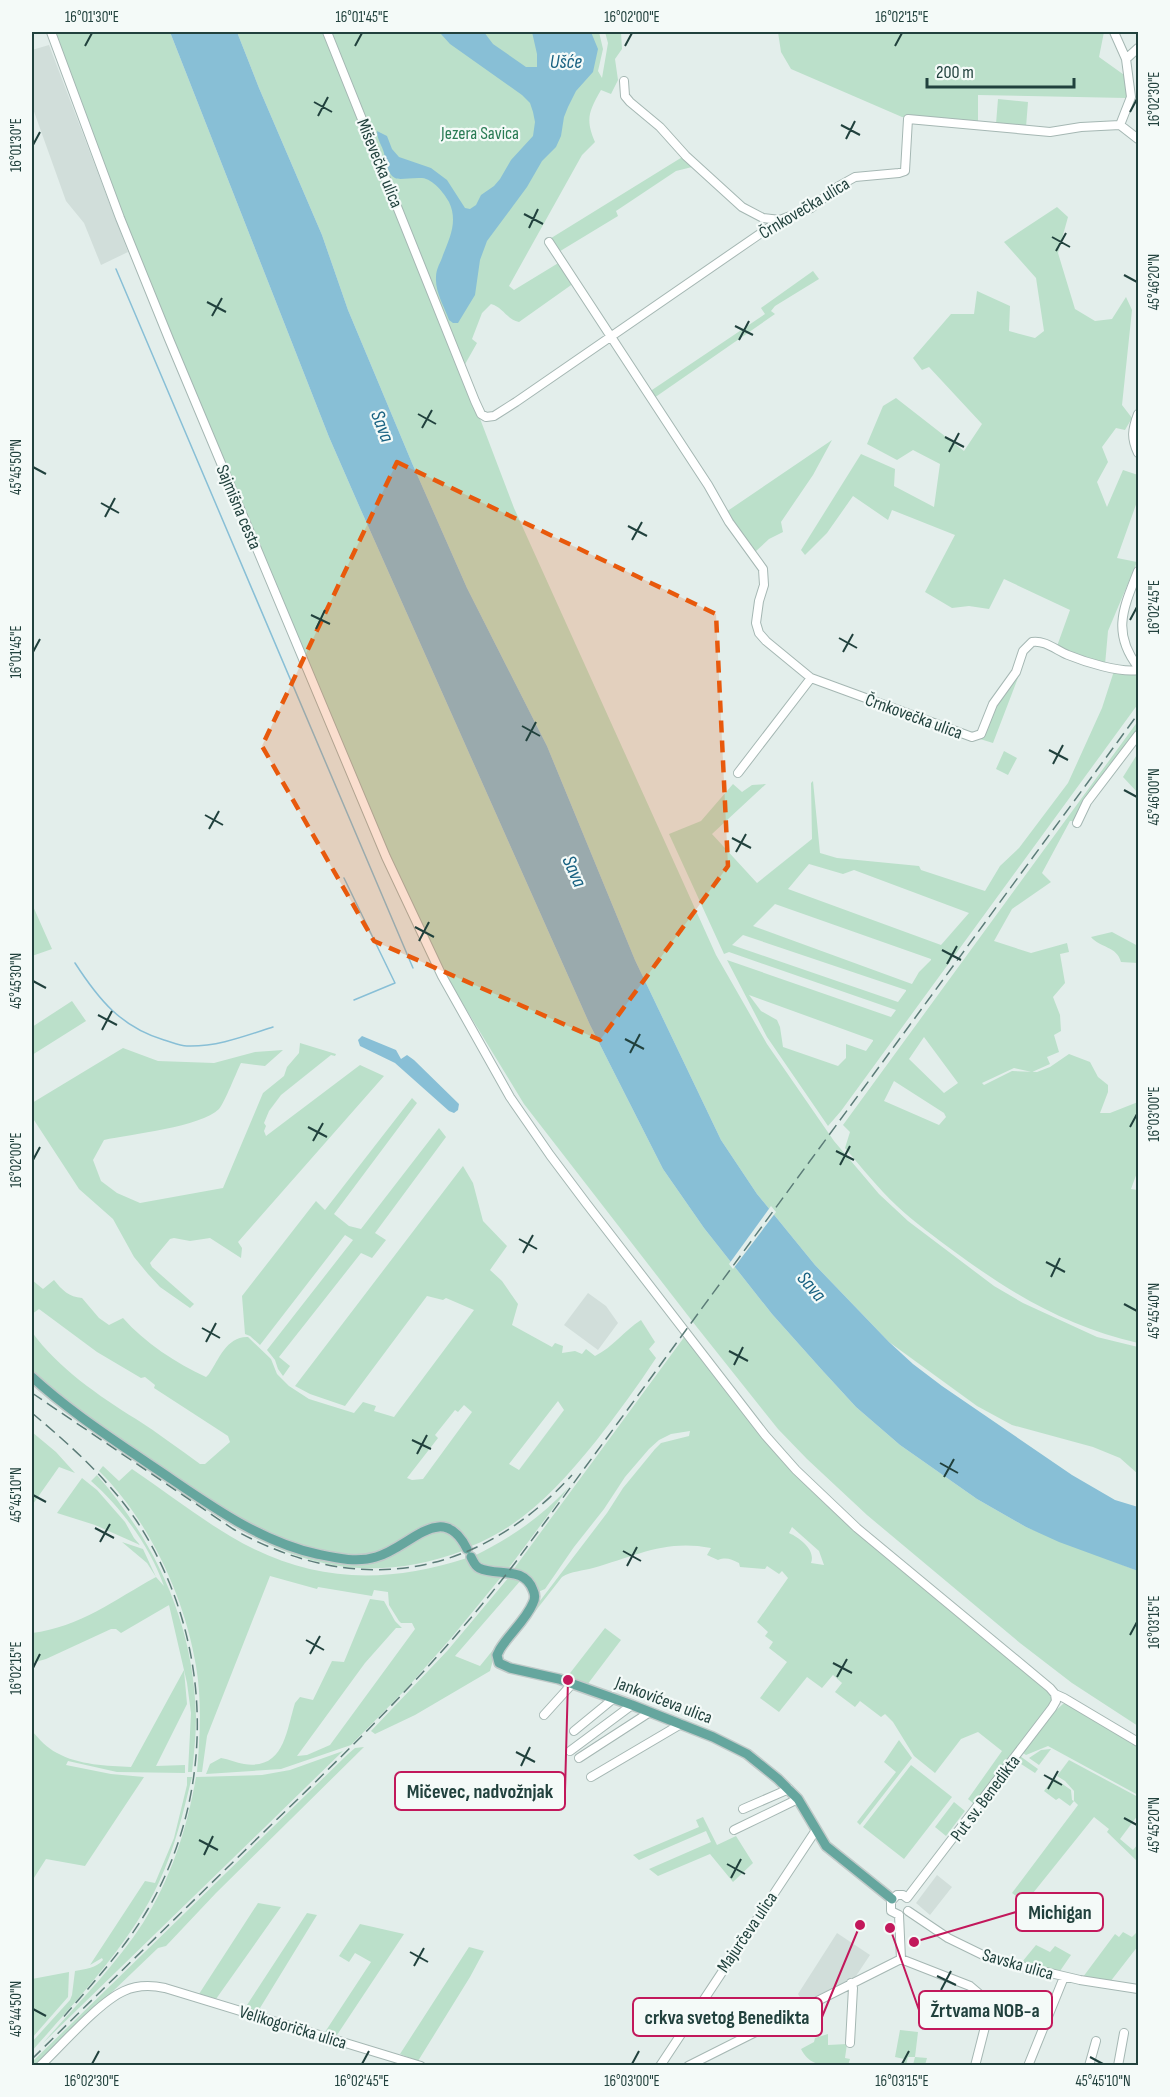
<svg xmlns="http://www.w3.org/2000/svg" width="1170" height="2097" viewBox="0 0 1170 2097" font-family="'Sofia Sans Condensed',sans-serif">
<style>
.built{fill:#d1deda}
.green{fill:#bbe0ca;fill-rule:evenodd}
.water{fill:#88bfd6}
.pier{fill:#e3eeeb}
.lines{fill:none;stroke-linecap:round;stroke-linejoin:round}
.stream{stroke:#88bfd6;stroke-width:1.5}
.minor-casing{stroke:#a5b7b3;stroke-width:10}
.major-casing{stroke:#c1cac9;stroke-width:12}
.minor{stroke:#fff;stroke-width:8}
.major{stroke:#65a69e;stroke-width:9}
.rail{stroke:#5c7c78;stroke-width:1.5;stroke-dasharray:12 6;stroke-linecap:butt}
.marked{fill:#e8590c;fill-opacity:0.2;stroke:#e8590c;stroke-width:4.5;stroke-dasharray:12 8;stroke-linejoin:round}
.ticks{fill:none;stroke:#21413d;stroke-width:2}
.labels{text-anchor:middle;stroke-width:4.5;stroke-linejoin:round;paint-order:stroke}
.park-label{font-size:18px;fill:#297b54;stroke:#f4faf8}
.street-label{font-size:18px;fill:#21413d;stroke:#f4faf8}
.water-label{font-size:20px;font-style:italic;fill:#176181;stroke:#f4faf8}
.leader{fill:none;stroke:#c2185b;stroke-width:2}
.callout-dot{fill:#c2185b;stroke:#f4faf8;stroke-width:2}
.callout{fill:#f4faf8;stroke:#c2185b;stroke-width:2}
.callout-label{font-size:20px;text-anchor:middle;font-weight:bold;fill:#21413d}
.neatline{fill:none;stroke:#21413d;stroke-width:2}
.ticks-label{font-size:15px;text-anchor:middle;fill:#21413d}
</style>
<rect width="100%" height="100%" fill="#e3eeeb"/>
<path class="built" d="M49,45L128,252L101,265L84,223L66,201L32,106V50Z
M588,1293L606,1306L618,1323L598,1350L564,1325Z
M937,1875L952,1887L930,1915L916,1903Z
M837,1933L870,1955L854,1979L803,2002L798,1994Z"/>
<path class="green" d="M55,32H170L329,437L360,508L590,1025L663,1169L704,1228L772,1314L822,1370L856,1407L900,1445L977,1499L1026,1527L1138,1571V1726L1072,1683L1020,1643L867,1515L807,1459L778,1429L696,1326L524,1104L447,978L389,857L127,227Z
M237,32H324L449,337L514,508L716,955L767,1044L834,1141L879,1194L908,1221L994,1286L1023,1303L1097,1337L1138,1347V1474L1120,1458L1093,1447L1012,1425L977,1406L889,1342L815,1265L757,1194L721,1140L635,960L547,746L467,588L412,463L348,310L322,235L259,88Z
M329,32H599L603,49L598,71L602,78L608,43L605,32H621L622,49L615,59L618,80L611,94L601,90C589,111 585,119 595,142L582,155L509,286L514,290L560,262L574,283L519,322C506,319 503,307 491,304L482,313L472,339L477,343L464,366Z
M778,32H1104L1099,57L1127,77L1126,98L978,95V123L902,117L791,69L781,52Z
M998,99L1028,102L1026,127L996,124Z
M684,156L696,166L676,171L616,211L618,216L557,253L548,240Z
M1057,207L1068,217L1058,253L1075,309L1095,321L1112,319L1126,297L1132,310L1122,405L1132,418L1125,430L1116,428L1102,447L1108,462L1097,482L1107,507L1123,470L1138,475V499L1117,558L1137,562L1108,631L1105,665L1056,649L1070,610L1004,579L989,609L969,606L952,608L925,592L955,535L892,510L888,520L853,496L827,533L805,555L801,550L861,454L895,469L894,486L934,507L940,464L913,450L897,460L867,444L883,406L896,398L964,451L982,424L929,367L922,370L913,358L951,314H974L977,291L1010,306L1009,331L1035,338L1044,331L1036,278L1004,242Z
M813,271L819,279L775,306L771,311L775,314L654,398L649,392L765,314L761,308Z
M832,440L813,475L781,522L783,532L769,539L755,552L726,512Z
M1021,670L993,743L980,739L994,706Z
M1114,671L1138,675V704L841,1111L828,1126L767,1037L727,960L891,1017L896,1010L729,952L724,954L669,834L701,821L733,784L742,792L752,785L766,784L712,834L757,883L812,839L811,783L813,781L820,853L837,858L919,866L921,870L985,891L1000,866L1019,848L1068,783L1102,708ZM809,864L843,874L854,870L969,913L941,945L788,889ZM775,904L931,959V960L919,972L912,984L753,926ZM743,935L906,990V991L898,1002L732,945ZM749,995L873,1040V1041L866,1051L846,1044V1058L838,1066L783,1047L780,1027L777,1020L761,1011Z
M1138,721V733L1076,821H1070L1042,873L1051,882L1012,909L994,941L1031,953L1067,943L1069,952L1060,954L1065,983L1053,997L1060,1015L1061,1031L1054,1035L1059,1052L1047,1057L1050,1064L1032,1072L1014,1068L982,1083L984,1085L1012,1071L1037,1072L1050,1067L1069,1054L1090,1062L1098,1077L1108,1085V1092L1100,1113H1110L1138,1102V1170L1131,1189L1138,1190V1343C1068,1327 1012,1294 955,1252C935,1237 915,1223 897,1206C878,1188 862,1168 845,1148L850,1132L843,1125ZM924,1037L958,1083L944,1093L909,1059ZM894,1081L944,1113L946,1117L939,1125L884,1101Z
M1004,751L1017,758L1008,775L996,769Z
M1138,753V793L1123,777Z
M32,904L52,949L32,956Z
M1112,932L1138,946V963L1121,962C1117,946 1100,948 1091,937Z
M72,1001L86,1021L32,1055V1027Z
M300,1043L336,1054L335,1056L331,1055L281,1095L269,1111L264,1123L266,1126L264,1131L266,1136L360,1065L384,1076L238,1242L242,1248L241,1258L210,1238L190,1241L174,1238L170,1239L150,1263L152,1267L194,1304L190,1308L160,1287L148,1274L134,1257L113,1219L79,1189L32,1117V1103L123,1048L158,1061L214,1063L255,1052L283,1050L265,1066L241,1063C236,1073 225,1102 219,1109C201,1127 131,1134 104,1140L93,1160L101,1181L117,1193L140,1203L223,1188L263,1093L284,1076L287,1067L299,1053Z
M412,1098L417,1103L334,1214L349,1226L361,1229L439,1128L446,1137L375,1233L386,1240L372,1258L361,1253L279,1357L290,1366L283,1376L278,1369L275,1360L267,1350L353,1240L345,1235L260,1345L250,1336L245,1334L242,1296L316,1201L325,1210Z
M463,1166L473,1183L483,1221L507,1246L490,1270L502,1281L518,1304L512,1325L552,1347L555,1343L563,1346L562,1353L575,1351L582,1354L586,1349L595,1356C613,1347 624,1331 641,1320L655,1342L649,1349L656,1358C637,1387 617,1414 596,1441C560,1485 524,1526 469,1547L460,1530L440,1521C417,1530 391,1554 366,1555C284,1560 213,1503 149,1459C121,1440 92,1423 66,1402C54,1393 43,1382 32,1372V1332C58,1368 99,1396 136,1419C158,1433 179,1449 200,1464H205L230,1442L228,1436L154,1388L155,1385L145,1377L141,1378L97,1352L39,1309L32,1314V1280L43,1289L54,1280C62,1290 69,1297 82,1298L99,1318L109,1325L123,1318C145,1343 176,1363 206,1377L209,1374C219,1359 227,1336 248,1337L271,1359L277,1374L289,1386L309,1399L354,1413L363,1402L376,1406L374,1411L394,1417L474,1310L446,1298L443,1300L427,1296L345,1406L310,1394L295,1386ZM558,1401L564,1410L519,1470L509,1464ZM464,1405L472,1412L423,1479L412,1480L407,1478L438,1438L435,1435L455,1410L458,1412Z
M685,1336L797,1476L825,1504L913,1580L1049,1690L1053,1697L1052,1703L974,1804L968,1799L1002,1751L978,1732L961,1739L935,1773L914,1756L893,1722L885,1714L881,1717L860,1701L855,1707L835,1692L842,1683L833,1675L822,1688L807,1677L779,1712L760,1698L787,1662L769,1648L773,1642L765,1636L768,1632L757,1622L788,1578L782,1571L779,1574L767,1566L765,1569L740,1567L739,1563C731,1559 726,1557 718,1560L707,1555L711,1548C665,1539 636,1556 593,1568C583,1571 571,1571 562,1577L516,1636L514,1635L607,1513L623,1488L655,1449L661,1443L689,1436L690,1431L671,1434L659,1440L649,1449L625,1477L604,1509L574,1547L545,1589L538,1592L513,1570ZM792,1527L819,1551L824,1565L811,1563C816,1550 800,1538 789,1533Z
M32,1432L56,1452L75,1473L59,1467L33,1504L32,1503Z
M140,1460L254,1533L363,1562L433,1531H449L465,1550C329,1601 245,1537 138,1463Z
M103,1466L119,1481L132,1469C165,1491 196,1516 230,1536C308,1583 383,1585 467,1558C473,1575 487,1573 502,1576L452,1637L407,1688L351,1745L281,1769L206,1774L210,1764L221,1758C229,1759 236,1763 244,1764C284,1770 286,1732 295,1703L300,1697L313,1700L332,1661L344,1662L370,1599L384,1601L395,1621L402,1628H396L365,1663L297,1756L307,1755L330,1745L415,1629L412,1623H401L399,1621L389,1605L388,1592L374,1590L372,1596L318,1587L317,1589L270,1576L207,1736L202,1772H197C200,1737 202,1701 196,1666C185,1598 149,1520 99,1471Z
M97,1475C157,1544 194,1625 196,1717C196,1735 194,1754 192,1772H188L191,1713L187,1683L166,1592L169,1605L121,1633L116,1629H111L46,1659L32,1663V1633C80,1627 114,1600 156,1577L147,1563L122,1542L143,1549L156,1577L164,1586C150,1547 122,1508 91,1481Z
M82,1478L97,1490L125,1522L134,1538L140,1545L95,1525L57,1513Z
M569,1487L508,1569C495,1569 481,1567 474,1556C511,1538 541,1517 569,1487Z
M509,1577L521,1580L455,1656L480,1666L497,1645L490,1671L415,1715L375,1734L371,1731L448,1650Z
M605,1628L621,1640L587,1685L567,1677Z
M184,1670L187,1704L156,1766L185,1765V1773L117,1772L68,1761L66,1765L111,1774L144,1777L85,1866L46,1859L32,1881V1731C39,1739 47,1748 57,1753C78,1765 108,1766 131,1767Z
M1063,1704H1067L1138,1747V1795L1048,1746L1026,1755L1023,1753L1054,1712Z
M899,1740L912,1758L860,1825L857,1822L896,1772L884,1762Z
M364,1747L216,1893L166,1946L158,1948L36,2065L32,2066V2062L348,1754L355,1748Z
M1051,1749L1039,1765L1029,1758L1041,1750Z
M343,1751L43,2043C77,2004 115,1966 143,1923C171,1878 187,1829 196,1777L262,1775L290,1770Z
M1020,1756L1038,1769L1035,1773L1018,1762L980,1808Z
M1069,1760L1138,1797V1815L1120,1839L1133,1850L1138,1844V1862L1107,1832L1109,1829L1094,1817L1025,1903L1012,1893L1078,1805L1074,1801L1070,1806L1059,1798L1056,1800L1044,1791L1054,1778L1071,1790L1072,1800L1074,1801V1791L1065,1781L1057,1776Z
M911,1765L952,1797L904,1859L863,1827Z
M187,1777H192C183,1813 175,1848 159,1882C131,1943 76,2001 32,2051V2042L70,2000L72,1995L75,1971C86,1969 96,1968 103,1960L102,1958L90,1965L145,1881L155,1883L174,1838L187,1785Z
M954,1802L965,1811L946,1836L935,1827Z
M703,1817L717,1845L736,1836L753,1863L733,1882L710,1854L658,1876L649,1869L711,1842L706,1831L639,1860L633,1855L699,1827L696,1820Z
M258,1903L281,1907L216,1999L199,1994Z
M307,1913L317,1915L260,2008L271,2016L245,2008Z
M360,1924L404,1934L337,2035L325,2032L371,1962L355,1953L349,1962L339,1956Z
M1123,1932L1132,1937L1136,1933L1138,1934V1946L1110,1982L1083,1977L1115,1934L1119,1937Z
M1036,1945L1050,1952L1055,1946L1071,1955L1060,1971L1022,1962Z
M469,1947L484,1951L470,1977L418,2061L400,2054Z
M69,1972L68,1997L32,2038V1979Z
M900,2030L918,2032L915,2057L927,2058L925,2065H913L915,2057H908L906,2065H902L904,2059L895,2057Z
M828,2034V2045L847,2044L845,2058L850,2059L848,2065C828,2065 811,2069 801,2049L814,2042L815,2038Z"/>
<path class="water" d="M170,32H237L259,88L322,235L348,310L412,463L467,588L547,746L635,960L721,1140L757,1194L815,1265L889,1342L913,1364L942,1386L1072,1475L1115,1500L1138,1507V1571L1059,1542L1026,1527L977,1499L900,1445L856,1407L822,1370L772,1314L704,1228L663,1169L590,1025L360,508L329,437Z
M441,32H484L493,44L526,67H537V54L532,32H591L598,49L593,72L576,91L568,107L564,117L561,136L556,147L542,161L527,187L487,241L480,260L475,295L458,323H453L449,320C444,306 435,292 436,277C436,268 441,262 443,255C450,237 458,221 449,202C444,193 433,179 422,178C396,177 391,188 384,153C382,145 377,140 377,131L387,136L392,149L399,157L431,168L447,180L465,208L470,209L476,205L481,195L494,186L500,179L511,160L533,136L535,122L533,112L530,103L522,95L450,44L441,34Z
M362,1036L396,1050L401,1059L407,1055L414,1060L459,1104L458,1110L454,1113L449,1111L395,1063L360,1046L358,1040Z"/>
<path class="pier" d="M771,1206L776,1212L733,1269L729,1264Z"/>
<g class="lines">
<path class="stream" d="M116,269L413,968
M344,878L395,983L354,1000
M75,963C99,1000 121,1027 164,1040C171,1042 180,1046 187,1046C217,1047 245,1036 273,1027"/>
<g class="minor-casing">
<path id="minor" d="M51,32L120,218L169,339L386,857L442,976L510,1097L550,1155L586,1203L765,1435L796,1470L857,1528L1050,1688L1055,1694L1064,1698L1138,1742
M327,32L475,401L481,414L486,417L494,416L516,402L780,220L811,208L839,186L855,177L899,173L905,171L908,119L1050,132L1081,127L1120,125L1138,139
M1114,32L1126,59
M624,81L625,96L630,102L660,127L686,156L742,207L763,218L780,220
M1120,125L1131,97L1126,59L1138,48
M549,242L708,485L729,522L763,569L764,585L759,601L756,623L759,633L766,641L811,678L972,737L981,734L993,704L1016,672L1023,651L1032,642C1045,640 1056,650 1068,655C1085,662 1120,673 1138,670
M1138,414C1132,430 1131,438 1138,453
M1138,571C1124,607 1111,632 1138,667
M738,773L811,678
M1077,823L1087,802L1138,735
M544,1715L572,1684
M574,1731L613,1699
M570,1751L632,1705
M579,1758L650,1712
M591,1777L681,1724
M743,1809L789,1789
M734,1830L798,1799
M907,1898L1052,1708L1056,1701L1055,1694
M908,1911L948,1938L991,1959L1080,1980L1138,1989
M899,1915L901,1959
M899,1915L891,1911V1901L897,1895H903L907,1898
M901,1959L970,1986L983,1997L986,2009V2023L975,2066
M850,2043L853,1988L851,1983
M40,2066C61,2046 99,2002 124,1991C137,1985 151,1985 165,1988L421,2066
M660,2066L816,1830
M688,2066L901,1959
M1028,2066L1064,1977
M1089,2066L1096,2041
M1118,2066L1124,2033"/>
</g>
<g class="major-casing">
<path id="major" d="M32,1377C68,1410 108,1436 149,1464C202,1499 254,1540 317,1554C336,1558 357,1563 376,1557C410,1548 442,1499 467,1549
M471,1557C473,1561 475,1566 479,1568C497,1577 524,1565 533,1590C535,1594 535,1599 533,1603C526,1620 509,1634 500,1649L497,1655L499,1663L510,1668L559,1679L632,1705L713,1737L747,1754L778,1779L798,1799L826,1846L892,1899"/>
</g>
<use href="#minor" class="minor"/>
<use href="#major" class="major"/>
<path class="rail" d="M32,1393L233,1529C355,1598 477,1579 572,1475
M32,1413C70,1445 107,1478 136,1520C213,1636 218,1789 148,1909C124,1950 91,1985 61,2020
M32,2059C110,1982 189,1905 268,1828C355,1744 441,1660 515,1563L1138,714"/>
</g>
<path class="marked" d="M397,462L716,614L728,866L600,1040L374,941L262,746Z"/>
<path class="ticks" d="M85,46L92,33M355,46L362,33M625,46L632,33M895,46L902,33M314,102L332,112M1130,112L1137,99M318,116L328,97M841,125L860,135M846,139L855,121M33,145L40,132M524,214L543,224M529,228L538,209M1052,237L1070,247M1056,251L1066,233M1124,275L1137,282M207,302L226,312M212,316L222,298M735,326L753,335M739,340L749,321M418,414L436,424M422,428L432,410M945,437L964,447M949,452L959,433M33,467L46,474M101,503L119,513M105,517L115,498M628,526L647,536M632,540L642,522M311,615L330,624M1130,620L1137,607M316,629L325,610M839,638L857,648M33,652L40,639M843,652L853,634M522,726L540,736M526,741L536,722M1049,750L1068,760M1053,764L1063,745M1124,790L1137,797M205,815L223,825M209,829L219,811M732,838L751,848M736,852L746,834M415,927L434,937M419,941L429,922M942,950L961,960M947,964L957,946M33,981L46,988M98,1015L117,1025M102,1030L112,1011M625,1039L644,1049M630,1053L640,1034M308,1127L327,1137M1130,1127L1137,1114M313,1141L323,1123M836,1151L854,1160M33,1160L40,1147M840,1165L850,1146M519,1239L537,1249M523,1253L533,1235M1046,1262L1065,1272M1051,1277L1060,1258M1124,1304L1137,1311M202,1328L220,1338M206,1342L216,1323M729,1351L748,1361M734,1365L743,1347M412,1440L431,1449M417,1454L427,1435M940,1463L958,1473M944,1477L954,1459M33,1495L46,1502M95,1528L114,1538M100,1542L110,1524M623,1551L641,1561M627,1566L637,1547M1130,1635L1137,1622M306,1640L324,1650M310,1654L320,1636M833,1663L852,1673M33,1668L40,1654M837,1677L847,1659M516,1752L535,1762M521,1766L530,1747M1044,1775L1062,1785M1048,1789L1058,1771M1124,1818L1137,1825M199,1840L218,1850M204,1855L213,1836M727,1864L745,1874M731,1878L741,1859M410,1952L428,1962M414,1966L424,1948M937,1976L956,1985M941,1990L951,1971M33,2009L46,2016M1090,2057L1103,2064M92,2064L99,2051M362,2064L369,2051M632,2064L639,2051M902,2064L909,2051"/>
<g class="labels">
<g class="park-label">
<text x="480" y="139">Jezera Savica</text>
</g>
<g class="street-label">
<text transform="translate(380 163) rotate(68)" y="6">Miševečka ulica</text>
<text transform="translate(804 208) rotate(-31)" y="6">Črnkovečka ulica</text>
<text transform="translate(239 507) rotate(67)" y="6">Sajmišna cesta</text>
<text transform="translate(914 716) rotate(20)" y="6">Črnkovečka ulica</text>
<text transform="translate(664 1700) rotate(21)" y="6">Jankovićeva ulica</text>
<text transform="translate(985 1798) rotate(-53)" y="6">Put sv. Benedikta</text>
<text transform="translate(747 1932) rotate(-56)" y="6">Majurčeva ulica</text>
<text transform="translate(1018 1964) rotate(16)" y="6">Savska ulica</text>
<text transform="translate(293 2027) rotate(17)" y="6">Velikogorička ulica</text>
</g>
<g class="water-label">
<text x="566" y="68">Ušće</text>
<text transform="translate(383 426) rotate(69)" y="7">Sava</text>
<text transform="translate(575 871) rotate(66)" y="7">Sava</text>
<text transform="translate(812 1286) rotate(49)" y="7">Sava</text>
</g>
</g>
<path class="leader" d="M568 1680L565 1791M914 1942L1016 1912M890 1928L919 2010M860 1925L822 2017"/>
<g class="callout-dot">
<circle cx="568" cy="1680" r="6"/>
<circle cx="914" cy="1942" r="6"/>
<circle cx="890" cy="1928" r="6"/>
<circle cx="860" cy="1925" r="6"/>
</g>
<g class="callout">
<rect x="395" y="1772" width="170" height="38" rx="6"/>
<rect x="1016" y="1893" width="87" height="38" rx="6"/>
<rect x="919" y="1991" width="133" height="38" rx="6"/>
<rect x="633" y="1998" width="189" height="38" rx="6"/>
</g>
<g class="callout-label">
<text x="480" y="1798">Mičevec, nadvožnjak</text>
<text x="1060" y="1919">Michigan</text>
<text x="985" y="2017">Žrtvama NOB-a</text>
<text x="727" y="2024">crkva svetog Benedikta</text>
</g>
<rect width="1170" height="2097" fill="none" stroke="#f4faf8" stroke-width="66"/>
<path d="M927 78v9h147v-9" fill="none" stroke="#21413d" stroke-width="3"/>
<text x="936" y="78" font-size="18" fill="#21413d" stroke="#f4faf8" stroke-width="4.5" paint-order="stroke">200 m</text>
<rect x="33" y="33" width="1104" height="2031" class="neatline"/>
<g class="ticks-label">
<text x="92" y="22">16°01'30"E</text>
<text x="362" y="22">16°01'45"E</text>
<text x="632" y="22">16°02'00"E</text>
<text x="902" y="22">16°02'15"E</text>
<text transform="translate(1154 99) rotate(-90)" y="5">16°02'30"E</text>
<text transform="translate(16 145) rotate(-90)" y="5">16°01'30"E</text>
<text transform="translate(1154 282) rotate(-90)" y="5">45°46'20"N</text>
<text transform="translate(16 467) rotate(-90)" y="5">45°45'50"N</text>
<text transform="translate(1154 607) rotate(-90)" y="5">16°02'45"E</text>
<text transform="translate(16 652) rotate(-90)" y="5">16°01'45"E</text>
<text transform="translate(1154 797) rotate(-90)" y="5">45°46'00"N</text>
<text transform="translate(16 981) rotate(-90)" y="5">45°45'30"N</text>
<text transform="translate(1154 1114) rotate(-90)" y="5">16°03'00"E</text>
<text transform="translate(16 1160) rotate(-90)" y="5">16°02'00"E</text>
<text transform="translate(1154 1311) rotate(-90)" y="5">45°45'40"N</text>
<text transform="translate(16 1495) rotate(-90)" y="5">45°45'10"N</text>
<text transform="translate(1154 1622) rotate(-90)" y="5">16°03'15"E</text>
<text transform="translate(16 1668) rotate(-90)" y="5">16°02'15"E</text>
<text transform="translate(1154 1825) rotate(-90)" y="5">45°45'20"N</text>
<text transform="translate(16 2009) rotate(-90)" y="5">45°44'50"N</text>
<text x="92" y="2086">16°02'30"E</text>
<text x="362" y="2086">16°02'45"E</text>
<text x="632" y="2086">16°03'00"E</text>
<text x="902" y="2086">16°03'15"E</text>
<text x="1103" y="2086">45°45'10"N</text>
</g>
</svg>
